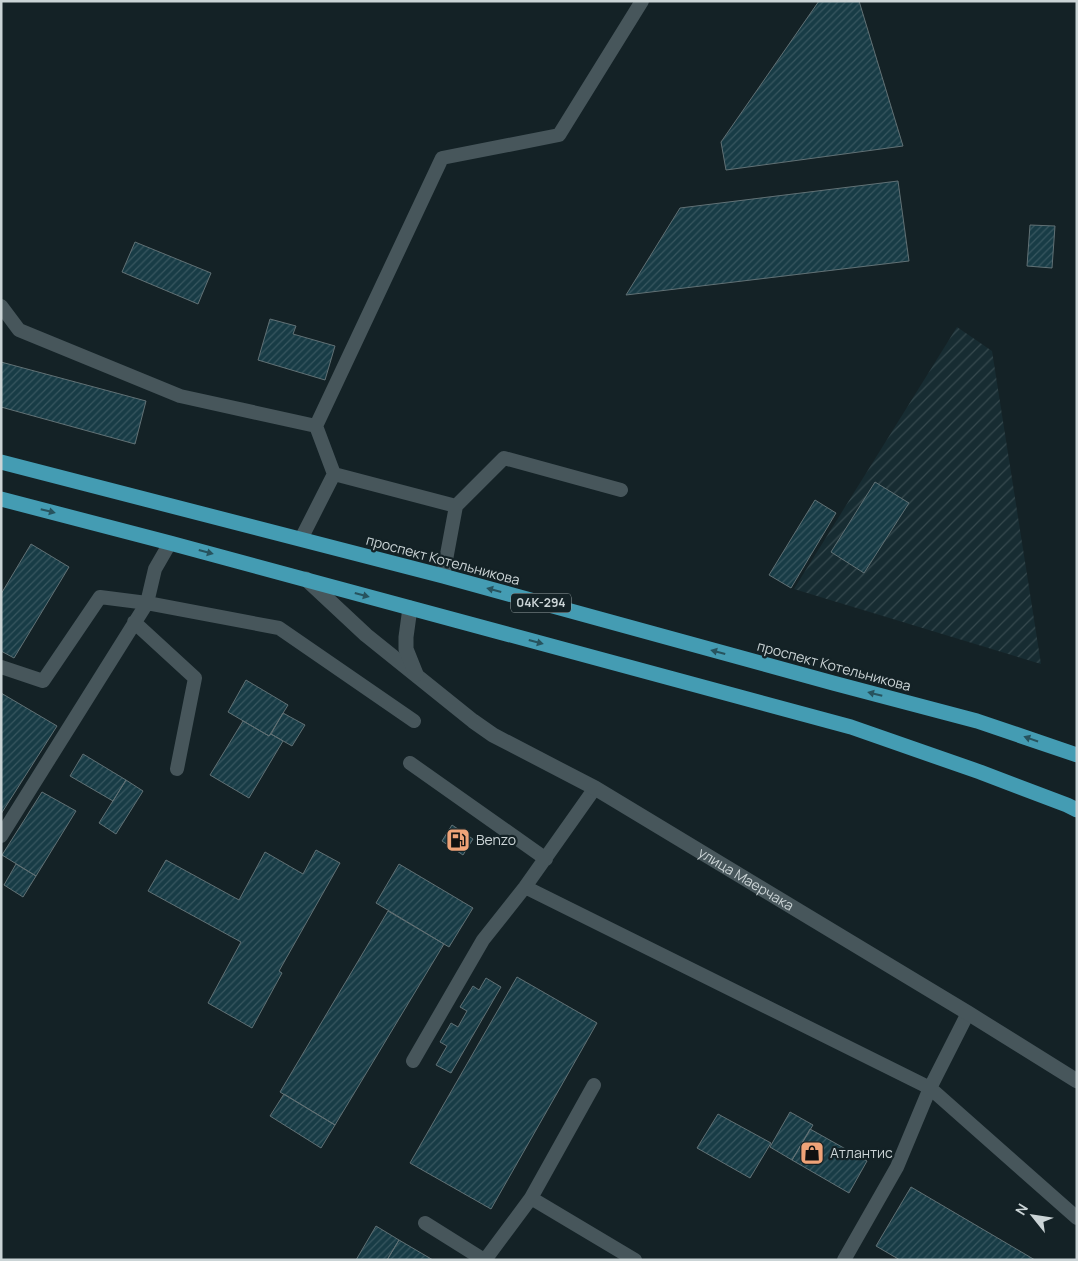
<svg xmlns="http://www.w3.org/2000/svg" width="1078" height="1261" viewBox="0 0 1078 1261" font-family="Manrope,sans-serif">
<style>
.industrial{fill:url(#industrial-furrows)}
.building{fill:url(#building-hatch);stroke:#617175}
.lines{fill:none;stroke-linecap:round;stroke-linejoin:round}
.lane{stroke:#47565b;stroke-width:14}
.street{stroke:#47565b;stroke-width:15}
.highway{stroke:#449cb3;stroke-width:15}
.oneway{fill:#27535e}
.labels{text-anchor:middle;stroke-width:4.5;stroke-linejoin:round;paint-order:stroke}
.shield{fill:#142226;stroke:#949fa1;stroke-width:1}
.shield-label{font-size:12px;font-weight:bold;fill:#cbd4d6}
.street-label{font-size:14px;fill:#cbd4d6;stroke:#142226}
.poi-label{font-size:14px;fill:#cbd4d6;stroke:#142226;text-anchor:start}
</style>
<defs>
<pattern id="industrial-furrows" width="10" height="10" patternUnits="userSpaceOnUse" patternTransform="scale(1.25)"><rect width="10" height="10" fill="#172c32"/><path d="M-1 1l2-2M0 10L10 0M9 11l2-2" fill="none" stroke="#374a4f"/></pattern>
<pattern id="building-hatch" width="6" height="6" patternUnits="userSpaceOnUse" patternTransform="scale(1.25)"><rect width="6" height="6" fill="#183c46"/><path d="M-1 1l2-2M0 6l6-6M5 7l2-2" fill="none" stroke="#385760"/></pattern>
</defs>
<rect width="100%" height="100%" fill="#142226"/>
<path class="industrial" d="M957,327L992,351L1041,664L794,589Z"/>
<path class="building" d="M819,1H859L903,146L726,170L721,142Z
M898,181L909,261L626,295L680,208Z
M1030,225L1055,226L1052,268L1027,266Z
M135,242L211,273L198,304L122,272Z
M270,319L296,326L293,334L335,346L325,380L258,360Z
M1,362L146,401L135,444L1,407Z
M875,482L909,503L864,573L831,552Z
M815,500L836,513L791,588L769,575Z
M31,544L69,567L14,658L1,651V594Z
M246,680L288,705L269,736L228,712Z
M1,693L57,726L1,814Z
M283,713L305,725L292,746L271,734Z
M243,721L269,736L271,734L283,741L249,798L210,775Z
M83,754L126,780L113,801L70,776Z
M126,780L143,791L116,834L99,823Z
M42,792L76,811L36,876L2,855Z
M452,825L473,839L463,855L442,841Z
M316,850L340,863L279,971L282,973L252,1028L208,1003L241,942L148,891L166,860L239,900L265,852L303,874Z
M16,864L36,876L23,897L4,885Z
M399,864L473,908L449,947L376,903Z
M388,911L444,944L335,1125L280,1092Z
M517,977L597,1023L491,1209L410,1163Z
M486,978L501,987L451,1073L436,1065L447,1046L440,1042L451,1023L458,1027L467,1011L460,1007L473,986L479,990Z
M284,1094L335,1125L321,1148L270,1116Z
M790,1112L813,1125L792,1160L770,1147Z
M718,1114L771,1143L750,1178L697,1148Z
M810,1129L867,1161L849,1193L792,1160Z
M911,1187L1035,1260H900L876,1246Z
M376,1226L399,1240L387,1260H356Z
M399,1240L433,1260H387Z"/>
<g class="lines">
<path class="lane" d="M1,306L19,330L180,396L316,426L334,474
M316,426L442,158L559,135L642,1
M456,506L504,458L621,490
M301,539L334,474L456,506L443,576
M134,622L195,678L177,769
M1,667L43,681L100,597L147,603L279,628L414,721
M410,763L546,859
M1,836L147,603L155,569L170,543
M525,887L930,1088L1077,1218
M413,1061L483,940L525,887L595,788
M594,1085L531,1198L635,1260
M425,1223L484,1260
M485,1260L531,1198
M844,1260L897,1167L930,1088L968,1013"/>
<g class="street">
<path id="s1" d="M306,579L366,635L473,721L493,735L595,788L968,1013L1077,1081"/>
<path d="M410,608L406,637V649L416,674"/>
</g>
<path class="highway" d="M1,462L443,576L833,683L977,721L1077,755
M1,499L170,543L851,727L980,772L1067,805L1077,810"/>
</g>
<defs><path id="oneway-solid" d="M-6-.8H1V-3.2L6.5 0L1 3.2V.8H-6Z" transform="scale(1.25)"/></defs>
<g class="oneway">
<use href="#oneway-solid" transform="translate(48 511) rotate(14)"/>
<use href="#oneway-solid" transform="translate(206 552) rotate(15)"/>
<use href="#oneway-solid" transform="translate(494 590) rotate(-165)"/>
<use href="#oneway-solid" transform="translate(362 595) rotate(15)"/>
<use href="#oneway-solid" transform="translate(536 642) rotate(15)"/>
<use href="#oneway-solid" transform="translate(718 652) rotate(-165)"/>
<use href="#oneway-solid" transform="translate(875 694) rotate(-166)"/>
<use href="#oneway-solid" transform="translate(1031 739) rotate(-161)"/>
</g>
<defs>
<g id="fuel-square" transform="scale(1.25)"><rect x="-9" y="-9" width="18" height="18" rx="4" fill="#efa378" stroke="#142226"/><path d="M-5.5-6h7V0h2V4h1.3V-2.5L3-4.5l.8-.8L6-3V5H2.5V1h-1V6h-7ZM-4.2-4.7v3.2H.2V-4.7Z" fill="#111"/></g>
<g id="shop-square" transform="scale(1.25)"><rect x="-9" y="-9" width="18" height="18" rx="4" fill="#efa378" stroke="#142226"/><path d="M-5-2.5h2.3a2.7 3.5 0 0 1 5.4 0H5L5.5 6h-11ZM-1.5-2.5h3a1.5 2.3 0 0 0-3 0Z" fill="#111"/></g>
</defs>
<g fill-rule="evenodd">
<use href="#fuel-square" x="458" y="840"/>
<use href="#shop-square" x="812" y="1153"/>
</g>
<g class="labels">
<rect class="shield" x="511" y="593.5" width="60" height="19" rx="4"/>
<g class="shield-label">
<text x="541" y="607">04К-294</text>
</g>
<g class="street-label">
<text transform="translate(443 560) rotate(15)" y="5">проспект Котельникова</text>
<text transform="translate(834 666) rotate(15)" y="5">проспект Котельникова</text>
<text dy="5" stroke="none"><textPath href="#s1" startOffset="535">улица Маерчака</textPath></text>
</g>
<g class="poi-label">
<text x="476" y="845">Benzo</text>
<text x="830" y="1158">Атлантис</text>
</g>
</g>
<rect width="1078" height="1261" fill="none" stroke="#cbd4d6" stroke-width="5"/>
<g transform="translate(1033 1216) rotate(300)" stroke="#142226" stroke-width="4" paint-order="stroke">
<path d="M0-4L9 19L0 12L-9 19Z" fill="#cbd4d6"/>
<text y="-8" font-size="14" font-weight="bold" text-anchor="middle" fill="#cbd4d6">N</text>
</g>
</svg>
